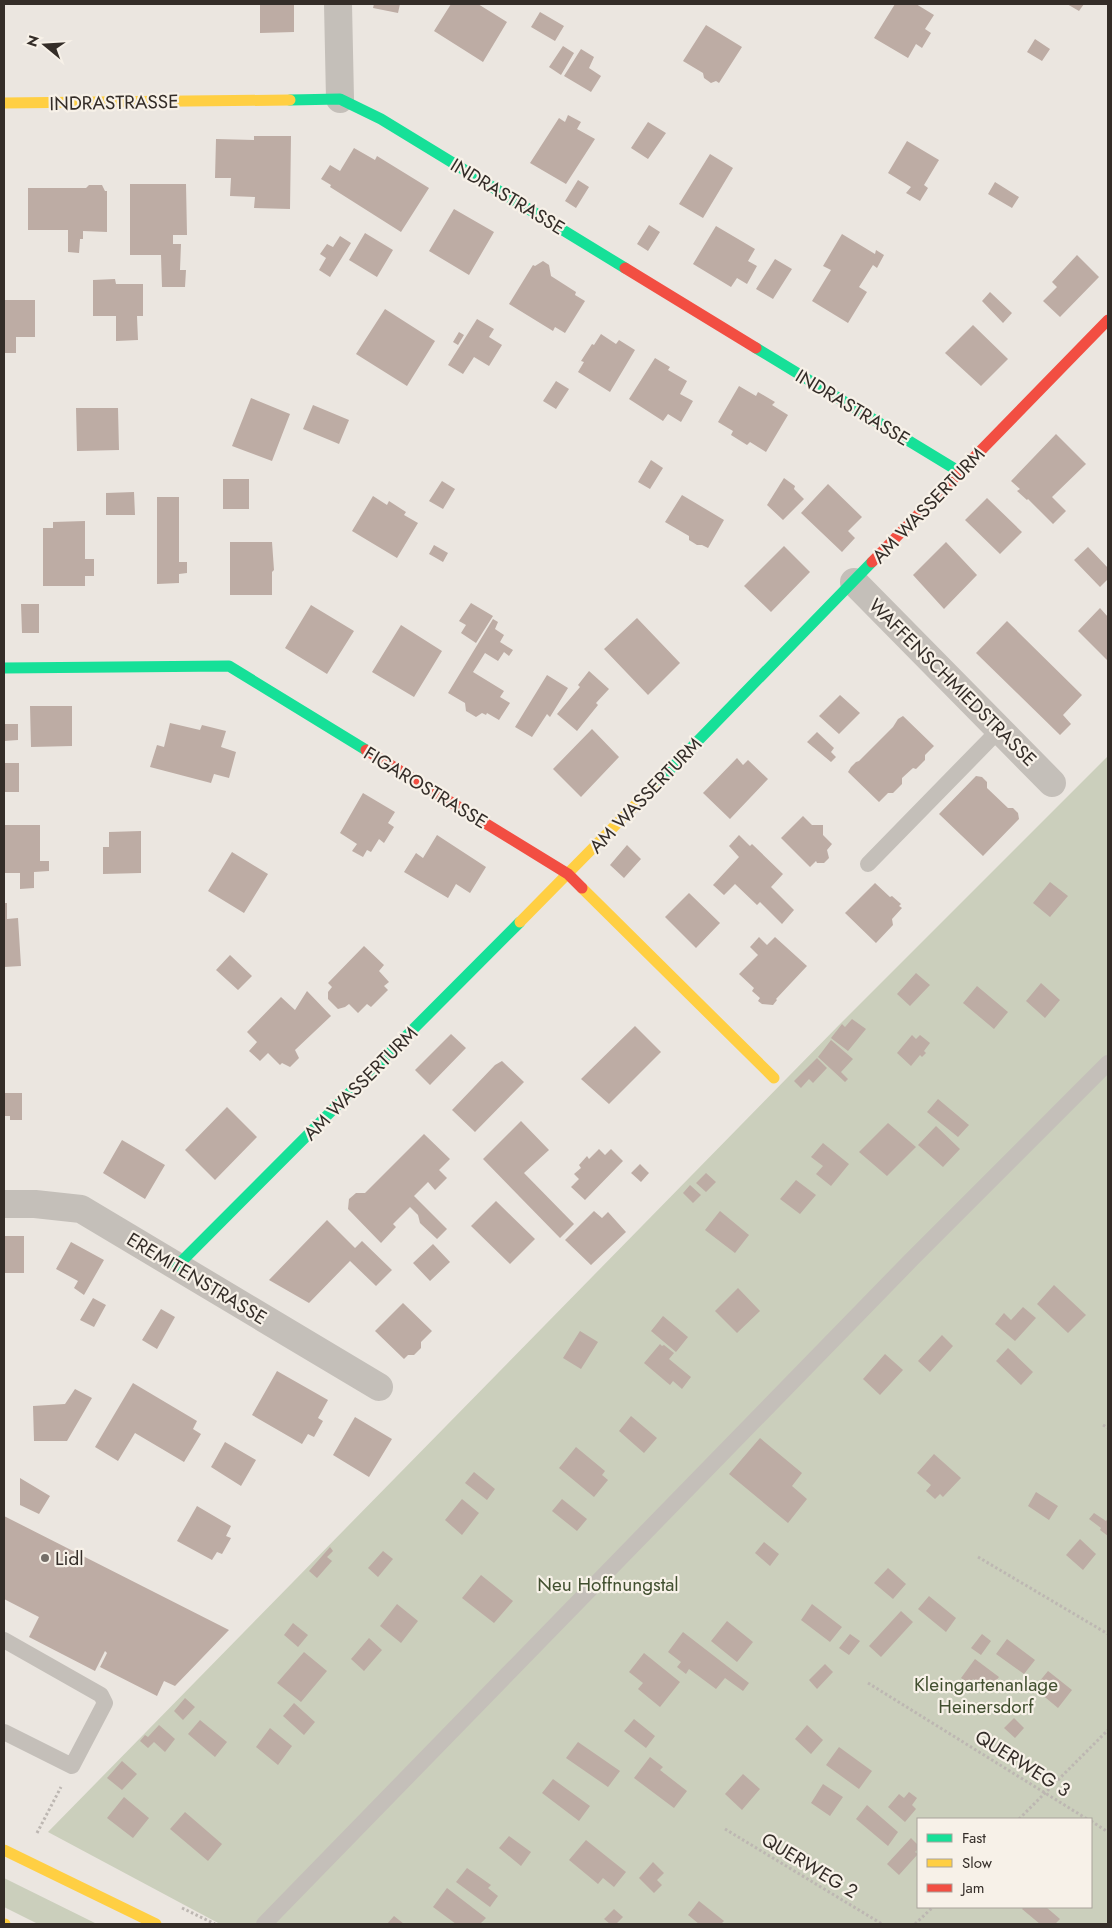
<svg xmlns="http://www.w3.org/2000/svg" width="1112" height="1928" viewBox="0 0 1112 1928" font-family="Jost,sans-serif">
<style>
.green{fill:#cbcfbc;fill-rule:evenodd}
.building{fill:#bdaca4}
.lines{fill:none;stroke-linecap:round;stroke-linejoin:round}
.path{stroke:#bdb7b2;stroke-width:3;stroke-dasharray:2.5 2.5;stroke-linecap:butt}
.lane{stroke:#c4bfb9;stroke-width:16}
.street{stroke:#c4bfb9;stroke-width:28}
.fast{stroke:#16e098;stroke-width:11}
.slow{stroke:#ffcf43;stroke-width:11}
.jam{stroke:#f24e42;stroke-width:11}
.poi-dot{fill:#746e68;stroke:#f7f1e8;stroke-width:2}
.labels{text-anchor:middle;stroke-width:4.5;stroke-linejoin:round;paint-order:stroke}
.street-label{font-size:19px;fill:#342d28;stroke:#f7f1e8}
.poi-label{font-size:19px;fill:#342d28;stroke:#f7f1e8;text-anchor:start}
.park-label{font-size:19px;fill:#414f2f;stroke:#f7f1e8}
</style>
<rect width="100%" height="100%" fill="#ebe6e0"/>
<path class="green" d="M1108,756V1924H220L48,1832L841,1023ZM918,1819H1091V1907H918Z
M4,1878L97,1924H38L4,1907Z"/>
<path class="building" d="M260,4H294V32L260,33Z
M374,4H400L398,13L373,8Z
M451,4H478L507,22L483,62L434,31Z
M895,4H916L934,15L925,29L931,33L922,48L916,44L908,58L874,38Z
M1067,4H1084L1079,11Z
M540,12L564,26L555,41L531,27Z
M706,25L742,47L719,83L716,81L711,83L704,78L703,73L683,61Z
M1035,39L1050,49L1042,61L1027,52Z
M563,46L574,53L561,75L549,67Z
M581,49L594,57L589,68L601,76L591,92L564,76Z
M568,115L581,122L577,129L595,139L566,184L530,163L559,118L565,122Z
M648,122L666,133L648,159L631,148Z
M254,136H291L290,209L254,208L255,197L230,196L231,178H215L216,139L254,140Z
M907,141L939,160L924,185L928,188L920,201L906,193L911,187L888,173Z
M354,148L375,160L377,156L429,188L401,232L330,187L331,185L321,179L330,165L340,171Z
M710,154L733,168L703,218L679,204Z
M578,180L589,187L576,208L565,201Z
M995,182L1019,197L1012,208L988,194Z
M130,184H186L187,235H173V244H181L180,270H186L185,287H162L161,255H130Z
M89,185H102L105,191H107V232L83,231V239H80L79,253L68,252V230H28V188H86Z
M454,209L494,232L469,275L429,251Z
M649,225L660,232L648,251L637,244Z
M716,226L755,249L748,261L757,266L747,284L737,278L731,287L693,264Z
M365,233L393,250L377,277L349,260Z
M842,234L875,254L876,250L884,255L877,268L873,265L859,287L867,292L848,323L812,301L831,270L823,266Z
M340,236L351,243L330,277L319,270L326,258L320,254L327,244L333,247Z
M1077,255L1099,277L1060,317L1043,301L1057,287L1052,282Z
M775,259L792,269L773,299L756,289Z
M543,261L549,265L551,276L576,292L575,295L585,301L565,333L555,327L553,331L509,304L533,265L535,266Z
M115,279L116,284H143V316H137L138,340L116,341V316H93V280Z
M990,292L1012,313L1003,323L982,301Z
M4,300H35V337H16V353H4Z
M385,309L435,341L407,386L356,354Z
M477,319L494,329L489,337L502,345L489,366L474,357L463,374L448,365Z
M973,325L1008,359L981,386L945,353Z
M459,332L464,335L458,345L453,342Z
M601,334L616,344L619,340L635,350L610,392L578,372L584,362L581,361L592,344L594,345Z
M655,358L670,367L668,370L687,381L680,394L693,401L681,422L668,414L663,421L629,399Z
M556,381L569,389L556,409L543,401Z
M739,386L756,396L758,392L775,402L772,405L788,415L766,452L750,442L747,445L731,435L733,431L718,422Z
M251,398L290,414L272,461L232,446Z
M313,405L349,420L339,444L303,429Z
M76,408H118L119,450L77,451Z
M1056,434L1086,464L1052,497L1066,511L1053,524L1028,499L1027,500L1017,491L1020,489L1011,481Z
M651,460L663,468L650,489L638,482Z
M784,478L795,486L794,489L804,499L783,520L767,505Z
M223,479H249V509H223Z
M442,481L455,489L443,509L429,501Z
M828,484L862,517L848,531L855,538L842,552L801,513Z
M134,492L135,515H106V493Z
M682,495L724,520L708,548L702,545H697L689,540V536L665,522Z
M373,496L387,505L389,501L406,512L404,515L418,523L397,558L352,531Z
M157,497H179V562H187V573L179,574V583L157,584Z
M987,498L1022,532L1000,554L965,520Z
M85,521V559H94V576H85V586H43V528H53V522Z
M230,542H272L274,570L272,572V595H230Z
M946,542L977,575L944,609L913,575Z
M434,545L448,553L443,562L429,554Z
M784,546L810,572L771,612L744,586Z
M1088,547L1108,568V579L1100,587L1074,560Z
M471,603L493,616L476,643L461,633L466,625L459,621Z
M21,604H39V633H22Z
M311,605L354,631L327,674L285,648Z
M1100,608L1108,617V661L1078,631Z
M637,618L680,663L648,695L604,649Z
M493,619L498,622L495,629L504,635L500,642L513,650L509,656L504,652L498,661L485,653L473,672L504,691L500,697L510,703L499,720L487,713L486,715L482,713L476,717L466,711L465,703L448,693Z
M1007,621L1082,695L1063,715L1071,724L1060,735L976,653Z
M401,625L442,651L414,697L372,672Z
M589,671L609,689L596,703L598,705L577,731L557,714L580,687L578,685Z
M547,675L568,688L550,717L547,714L532,737L515,727Z
M840,695L860,713L839,734L819,716Z
M30,706H72V746L31,747Z
M903,716L934,746L925,755V760L916,769L913,768L902,778V784L893,793H888L879,802L848,772L851,767L856,762L859,761L893,727L898,719Z
M170,723L200,730L202,725L226,731L221,747L236,752L229,778L214,774L211,783L150,767L157,745L164,747Z
M4,724H18V740L4,741Z
M592,729L619,757L581,797L553,769Z
M817,732L834,748L831,752L836,757L831,762L807,742Z
M737,758L743,765L748,760L768,779L730,819L703,793Z
M4,763H19V792H4Z
M976,776L982,777L987,782V788L1008,808H1013L1018,813L1019,819L983,856L939,814Z
M363,793L395,812L388,823L394,827L384,843L379,839L371,852L367,850L363,857L352,851L357,844L340,833Z
M803,816L812,825H823V835L832,844L827,850L829,858L824,863H817L816,861L810,867L781,838Z
M4,825H40V861H49V871L34,872V888L20,889V873H4Z
M141,831V873L103,874V847H109V832Z
M437,835L486,867L470,893L456,884L448,898L404,872L416,853L423,858Z
M739,835L750,846L752,844L783,874L771,887L794,910L782,924L760,902L757,905L735,884L724,895L713,885L739,857L729,846Z
M627,845L641,859L624,878L610,865Z
M232,852L268,874L244,913L208,891Z
M1050,882L1068,896L1050,917L1033,903Z
M875,883L890,897L892,896L901,904L899,906L902,908L892,919L893,925L876,943L845,913Z
M689,893L720,923L696,948L665,917Z
M4,903H7V919L18,918L21,966L4,967Z
M759,937L767,945L775,937L807,966L776,999L777,1000L773,1005L762,1004L758,1001L760,998L752,991L754,988L739,974L758,955L750,947Z
M364,946L384,965L379,971L389,982L384,986L388,990L371,1007L367,1004L358,1013L349,1004L345,1007L338,1009L328,999V992L332,987L328,983Z
M230,955L252,976L238,990L216,970Z
M916,973L930,985L910,1006L897,994Z
M1041,983L1060,1000L1045,1018L1026,1001Z
M977,986L1008,1012L994,1029L963,1003Z
M307,991L331,1016L295,1050L299,1058L290,1067L282,1063L280,1065L268,1053L260,1061L249,1051L257,1042L247,1032L281,997L295,1010Z
M852,1019L866,1029L848,1051L831,1038L842,1024L845,1027Z
M635,1026L661,1052L609,1104L581,1079Z
M451,1034L466,1048L430,1085L415,1070Z
M912,1035L916,1039L920,1035L930,1043L924,1051L926,1053L922,1057L920,1055L911,1066L897,1053Z
M831,1040L853,1059L841,1072L848,1079L845,1082L818,1057Z
M817,1058L827,1068L813,1083L809,1079L801,1088L794,1081Z
M502,1061L524,1082L475,1132L452,1110L495,1065Z
M4,1093H22V1120H10V1116H4Z
M938,1099L969,1125L958,1137L927,1112Z
M227,1107L257,1137L215,1180L185,1150Z
M521,1121L549,1150L524,1173L574,1224L560,1238L483,1159Z
M888,1123L916,1147L887,1176L859,1152Z
M936,1126L960,1149L943,1167L918,1145Z
M424,1134L450,1159L439,1170L447,1178L435,1190L428,1182L414,1196L447,1229L437,1239L420,1223L418,1215L410,1207L393,1224L396,1227L381,1243L348,1209L349,1199L356,1193H365Z
M122,1140L165,1165L145,1199L103,1173Z
M823,1143L849,1164L831,1186L816,1174L823,1166L811,1157Z
M599,1149L605,1155L611,1149L623,1161L585,1200L571,1187L579,1179L574,1174L581,1168L579,1165L587,1156L589,1159Z
M640,1164L649,1173L641,1182L631,1173Z
M706,1173L716,1182L706,1192L696,1183Z
M796,1180L816,1195L800,1214L780,1199Z
M690,1185L701,1195L693,1203L683,1193Z
M496,1201L535,1239L510,1264L471,1226Z
M594,1211L602,1218L608,1212L626,1232L591,1265L565,1240Z
M720,1211L749,1235L735,1253L705,1230Z
M327,1220L355,1248L362,1241L392,1270L376,1286L350,1261L309,1303L269,1280Z
M4,1236H24V1273H4Z
M71,1242L104,1260L84,1295L74,1288L78,1281L56,1269Z
M433,1244L450,1262L430,1281L413,1263Z
M1054,1285L1086,1315L1068,1333L1037,1304Z
M738,1288L760,1311L737,1333L715,1311Z
M93,1298L106,1305L94,1327L80,1320Z
M403,1303L432,1331L421,1342V1348L414,1355H408L404,1359L375,1331Z
M1023,1307L1036,1318L1015,1341L995,1324L1004,1313L1011,1320Z
M161,1309L175,1317L157,1349L142,1340Z
M663,1316L688,1337L676,1352L651,1331Z
M580,1331L598,1342L581,1369L563,1358Z
M942,1335L953,1346L930,1372L918,1361Z
M660,1344L662,1346L664,1345L674,1353L669,1359L691,1377L682,1389L673,1381L670,1385L644,1363Z
M1008,1348L1033,1372L1021,1385L996,1361Z
M885,1354L903,1370L880,1395L863,1379Z
M277,1371L328,1400L318,1418L323,1421L314,1437L308,1434L302,1444L252,1415Z
M133,1383L197,1421L193,1429L201,1434L184,1462L135,1433L118,1461L95,1447Z
M75,1389L92,1398L67,1441H34L33,1406L65,1404Z
M631,1416L657,1438L644,1453L619,1431Z
M355,1417L392,1439L369,1477L333,1455Z
M760,1438L802,1473L792,1486L807,1499L788,1523L729,1474Z
M225,1442L256,1460L241,1486L211,1467Z
M576,1447L605,1471L602,1475L608,1480L594,1497L559,1468Z
M934,1454L961,1478L943,1497L940,1494L935,1499L926,1491L931,1485L917,1473Z
M474,1472L495,1489L487,1500L465,1483Z
M20,1478L50,1496L39,1514L20,1505Z
M1036,1492L1058,1506L1049,1520L1028,1506Z
M462,1499L479,1513L462,1535L445,1520Z
M562,1499L587,1519L577,1531L552,1511Z
M197,1506L231,1526L226,1536L231,1538L222,1554L217,1552L212,1560L177,1541Z
M1094,1513L1106,1521L1108,1518V1536L1100,1530L1101,1528L1089,1519Z
M4,1516L229,1630L175,1686L164,1681L157,1696L100,1667L107,1653L105,1651L95,1671L29,1637L39,1617L4,1599Z
M1080,1539L1096,1554L1083,1570L1066,1555Z
M764,1542L779,1554L770,1566L755,1553Z
M330,1547L333,1551L327,1557L332,1561L317,1578L309,1571Z
M383,1551L393,1559L378,1577L368,1568Z
M888,1568L906,1584L893,1599L874,1583Z
M481,1575L513,1601L494,1623L462,1598Z
M929,1596L956,1618L946,1632L918,1609Z
M397,1604L418,1621L401,1643L380,1626Z
M812,1604L842,1627L830,1642L801,1620Z
M901,1611L913,1622L881,1657L869,1646Z
M727,1621L753,1642L737,1662L711,1641Z
M293,1623L308,1635L298,1647L284,1635Z
M683,1632L749,1683L743,1691L725,1678L716,1689L689,1669L686,1674L677,1667L681,1662L668,1652Z
M850,1634L860,1641L849,1655L839,1648Z
M982,1634L991,1641L981,1655L971,1648Z
M369,1638L382,1650L364,1671L351,1659Z
M1007,1639L1035,1660L1024,1674L996,1654Z
M304,1652L327,1671L301,1702L277,1683Z
M644,1653L680,1682L660,1707L638,1689L643,1683L629,1672Z
M975,1659L999,1677L988,1691L973,1679L970,1684L961,1678Z
M825,1664L833,1672L817,1689L809,1680Z
M1048,1671L1072,1690L1058,1708L1034,1688Z
M185,1698L195,1707L183,1720L174,1711Z
M294,1703L315,1722L304,1735L283,1716Z
M1014,1718L1024,1728L1015,1738L1004,1728Z
M634,1719L655,1736L646,1748L624,1731Z
M200,1720L227,1742L215,1757L188,1734Z
M159,1725L175,1739L165,1752L154,1742L148,1748L140,1741L145,1735L148,1737Z
M807,1725L823,1740L811,1754L795,1739Z
M270,1728L292,1746L278,1765L256,1747Z
M578,1742L620,1771L608,1787L566,1758Z
M839,1747L872,1771L859,1789L826,1765Z
M650,1757L663,1767L660,1770L687,1791L674,1808L634,1778Z
M122,1761L137,1774L122,1790L107,1778Z
M743,1774L760,1789L742,1810L725,1794Z
M553,1779L590,1806L579,1821L542,1793Z
M823,1784L843,1797L830,1816L811,1803Z
M909,1792L917,1798L912,1805L916,1809L905,1822L888,1807L899,1794L904,1798Z
M124,1797L149,1818L133,1838L107,1818Z
M867,1805L898,1832L888,1846L856,1819Z
M185,1812L222,1844L208,1861L170,1829Z
M509,1836L531,1852L521,1866L499,1848Z
M911,1838L918,1845V1849L915,1852L918,1854L899,1875L887,1864Z
M586,1840L626,1872L614,1887L603,1878L598,1884L569,1860Z
M653,1862L664,1873L657,1880L662,1885L654,1893L639,1878Z
M467,1868L491,1885L488,1888L498,1896L490,1907L456,1882Z
M447,1888L486,1918L480,1924H456L433,1907Z
M699,1901L724,1921L721,1924H699L688,1915Z
M1024,1907H1046L1060,1919L1055,1924H1040L1022,1909Z
M614,1909L623,1917L616,1924H610L604,1919Z
M394,1916L404,1924H387Z"/>
<g class="lines">
<path class="path" d="M1103,1425L1108,1428
M978,1557L1108,1634
M868,1683L1087,1819
M1019,1819L1108,1730
M1091,1821L1108,1832
M725,1829L882,1924
M37,1833L61,1787
M182,1908L215,1924
M915,1924L933,1907"/>
<path class="lane" d="M868,864L1000,729
M4,1640L101,1695L105,1703L72,1766L4,1732
M264,1924L912,1259L1108,1063"/>
<path class="street" d="M338,4L340,99
M854,582L1052,783
M4,1204H35L81,1209L379,1387"/>
<path class="fast" d="M290,100L340,99L381,119L625,268
M756,348L960,472
M4,668L229,666L366,750
M653,787L872,562
M177,1266L520,922"/>
<path class="slow" d="M4,103L290,100
M582,888L774,1078
M520,922L653,787
M4,1850L156,1924
M4,1924H5"/>
<path class="jam" d="M625,268L756,348
M872,562L1108,320
M366,750L568,874L582,888"/>
</g>
<circle class="poi-dot" cx="45" cy="1558" r="5"/>
<g class="labels">
<g class="street-label">
<text transform="translate(114 102) rotate(-1)" y="7">INDRASTRASSE</text>
<text transform="translate(508 196) rotate(31)" y="7">INDRASTRASSE</text>
<text transform="translate(853 407) rotate(31)" y="7">INDRASTRASSE</text>
<text transform="translate(928 505) rotate(-46)" y="7">AM WASSERTURM</text>
<text transform="translate(953 682) rotate(45)" y="7">WAFFENSCHMIEDSTRASSE</text>
<text transform="translate(426 787) rotate(31)" y="7">FIGAROSTRASSE</text>
<text transform="translate(645 795) rotate(-46)" y="7">AM WASSERTURM</text>
<text transform="translate(360 1083) rotate(-45)" y="7">AM WASSERTURM</text>
<text transform="translate(197 1278) rotate(31)" y="7">EREMITENSTRASSE</text>
<text transform="translate(1023 1763) rotate(32)" y="7">QUERWEG 3</text>
<text transform="translate(810 1865) rotate(31)" y="7">QUERWEG 2</text>
</g>
<g class="poi-label">
<text x="55" y="1565">Lidl</text>
</g>
<g class="park-label">
<text x="608" y="1591">Neu Hoffnungstal</text>
<text x="986" y="1691">Kleingartenanlage<tspan x="986" dy="22">Heinersdorf</tspan></text>
</g>
</g>
<rect width="1112" height="1928" fill="none" stroke="#342d28" stroke-width="10"/>
<rect x="917" y="1818" width="175" height="90" fill="#f7f1e8" stroke="#a9a39b"/>
<rect x="927" y="1834" width="25" height="8" fill="#16e098" stroke="#a9a39b"/>
<text x="962" y="1843" font-size="15" fill="#342d28">Fast</text>
<rect x="927" y="1859" width="25" height="8" fill="#ffcf43" stroke="#a9a39b"/>
<text x="962" y="1868" font-size="15" fill="#342d28">Slow</text>
<rect x="927" y="1884" width="25" height="8" fill="#f24e42" stroke="#a9a39b"/>
<text x="962" y="1893" font-size="15" fill="#342d28">Jam</text>
<g transform="translate(45 45) rotate(288)" stroke="#f7f1e8" stroke-width="4" paint-order="stroke">
<path d="M0-4L9 19L0 12L-9 19Z" fill="#342d28"/>
<text y="-8" font-size="14" font-weight="bold" text-anchor="middle" fill="#342d28">N</text>
</g>
</svg>
